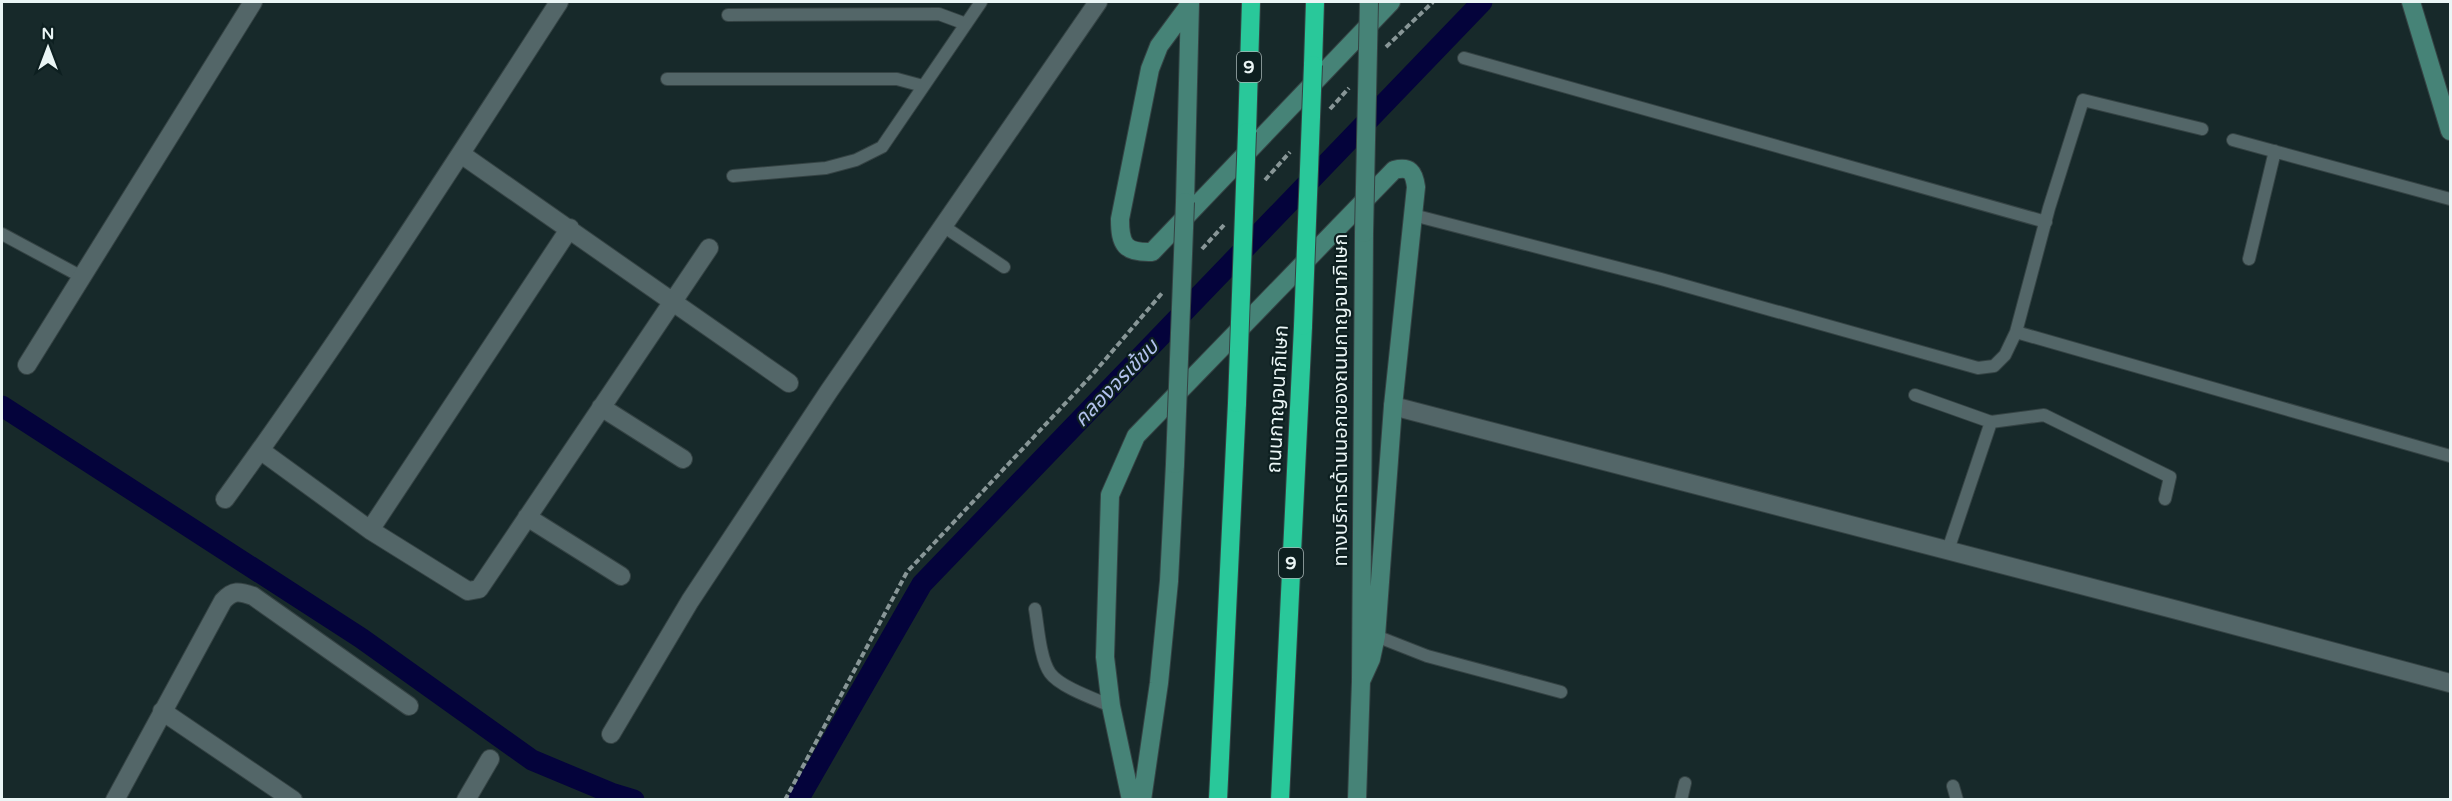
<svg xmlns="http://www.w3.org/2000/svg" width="2452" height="801" viewBox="0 0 2452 801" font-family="'Varela Round','Noto Sans Thai',sans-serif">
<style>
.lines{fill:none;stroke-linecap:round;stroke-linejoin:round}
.canal{stroke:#04033b;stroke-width:21}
.lane-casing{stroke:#354344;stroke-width:14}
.street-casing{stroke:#354344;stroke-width:20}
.secondary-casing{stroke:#354344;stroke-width:20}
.highway-casing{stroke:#354344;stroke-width:20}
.path{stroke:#889697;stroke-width:4;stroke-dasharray:6 3;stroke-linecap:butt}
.lane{stroke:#536668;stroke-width:12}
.street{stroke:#536668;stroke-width:18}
.secondary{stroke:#468377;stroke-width:18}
.highway{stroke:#29c89a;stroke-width:18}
.secondary-bridge-casing{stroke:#354344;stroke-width:20;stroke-linecap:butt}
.highway-bridge-casing{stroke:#354344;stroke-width:20;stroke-linecap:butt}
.secondary-bridge{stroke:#468377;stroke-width:18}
.highway-bridge{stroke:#29c89a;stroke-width:18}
.labels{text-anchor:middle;stroke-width:4.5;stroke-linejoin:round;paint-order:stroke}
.shield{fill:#0d1f20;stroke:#a8b5b5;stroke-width:1.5}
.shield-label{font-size:18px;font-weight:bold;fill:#eaf5f5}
.street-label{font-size:20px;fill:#eaf5f5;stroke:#0d1f20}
.water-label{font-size:21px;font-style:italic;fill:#b2c2ed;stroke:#0d1f20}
</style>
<rect width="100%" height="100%" fill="#17292a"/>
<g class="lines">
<path class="canal" d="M2,406L361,638L532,760L611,793L634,800
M798,800L922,584L1482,2"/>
<g class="lane-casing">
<path id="lane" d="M728,15L939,14L966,24
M1464,58L2046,222
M667,79H897L923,86
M2233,140L2450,199
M733,176L826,168L856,160L882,147L981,2
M1413,215L1661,279L1978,368L1994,366L2005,355L2016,332L2049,208L2083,100L2202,129
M943,226L1004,267
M2,234L82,277
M2249,259L2275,151
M2016,332L2450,456
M1915,395L1991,422L2044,415L2170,477L2165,499
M1948,550L1991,422
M1035,609C1038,626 1040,659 1050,673C1060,687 1095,699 1111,706
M1376,636L1427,656L1561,692
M1953,786L1957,800
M1681,800L1685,783"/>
</g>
<g class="street-casing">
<path id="street" d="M461,154L789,383
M27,365L253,2
M1393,406L2177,610L2450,683
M601,407L683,459
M260,450L370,530L468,591L479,589L709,248
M225,499C342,338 451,169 559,2
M527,517L621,576
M370,530L570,228
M162,711L293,800
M611,734L690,601L829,391L1098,2
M115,800L223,601C233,590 239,591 253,596L409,706
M466,800L490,759"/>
</g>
<g class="secondary-casing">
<path id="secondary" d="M2411,2L2450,131
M1190,4L1159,46L1150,69L1120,219C1120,245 1125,253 1152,252L1391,2
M1185,202L1190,3
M1131,800L1111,706L1105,657L1110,495L1136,436L1394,170C1410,166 1414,172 1416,187L1393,406L1376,636L1371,659L1361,681
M1142,800L1159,683L1169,581L1175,464
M1357,800L1361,681L1364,233"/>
</g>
<g class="highway-casing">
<path id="highway" d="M1313,65L1315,2
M1247,132L1251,2
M1218,800L1237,403
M1280,800L1303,326"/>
</g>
<path class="path" d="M1386,47L1433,2
M1330,109L1349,88
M1265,180L1290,152
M1202,249L1224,225
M785,800L907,572L1092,375L1163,292"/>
<use href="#lane" class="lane"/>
<use href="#street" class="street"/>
<use href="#secondary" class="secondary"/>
<use href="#highway" class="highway"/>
<g class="secondary-bridge-casing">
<path id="secondary-bridge" d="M1364,233L1369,2
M1175,464L1185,202"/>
</g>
<g class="highway-bridge-casing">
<path id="highway-bridge" d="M1303,326L1313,65
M1237,403L1247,132"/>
</g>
<use href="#secondary-bridge" class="secondary-bridge"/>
<use href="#highway-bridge" class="highway-bridge"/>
</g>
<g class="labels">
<g class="shield">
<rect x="1237" y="52" width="24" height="30" rx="4.5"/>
<rect x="1279" y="548" width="24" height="30" rx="4.5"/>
</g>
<g class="shield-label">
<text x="1249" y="73">9</text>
<text x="1291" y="569">9</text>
</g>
<g class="street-label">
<text transform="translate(1277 399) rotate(-87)" y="7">ถนนกาญจนาภิเษก</text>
<text transform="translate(1340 400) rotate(-90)" y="7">ทางบริการด้านนอกของถนนกาญจนาภิเษก</text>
</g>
<g class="water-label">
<text transform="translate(1116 383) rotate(-46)" y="7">คลองจรเข้ขบ</text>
</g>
</g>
<rect width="2452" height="801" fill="none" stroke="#eaf5f5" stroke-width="6"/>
<g transform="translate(48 48)" stroke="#0d1f20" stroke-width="4.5" paint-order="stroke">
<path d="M0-4.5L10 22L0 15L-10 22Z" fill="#eaf5f5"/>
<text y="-9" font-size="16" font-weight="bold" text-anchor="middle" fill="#eaf5f5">N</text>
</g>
</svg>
